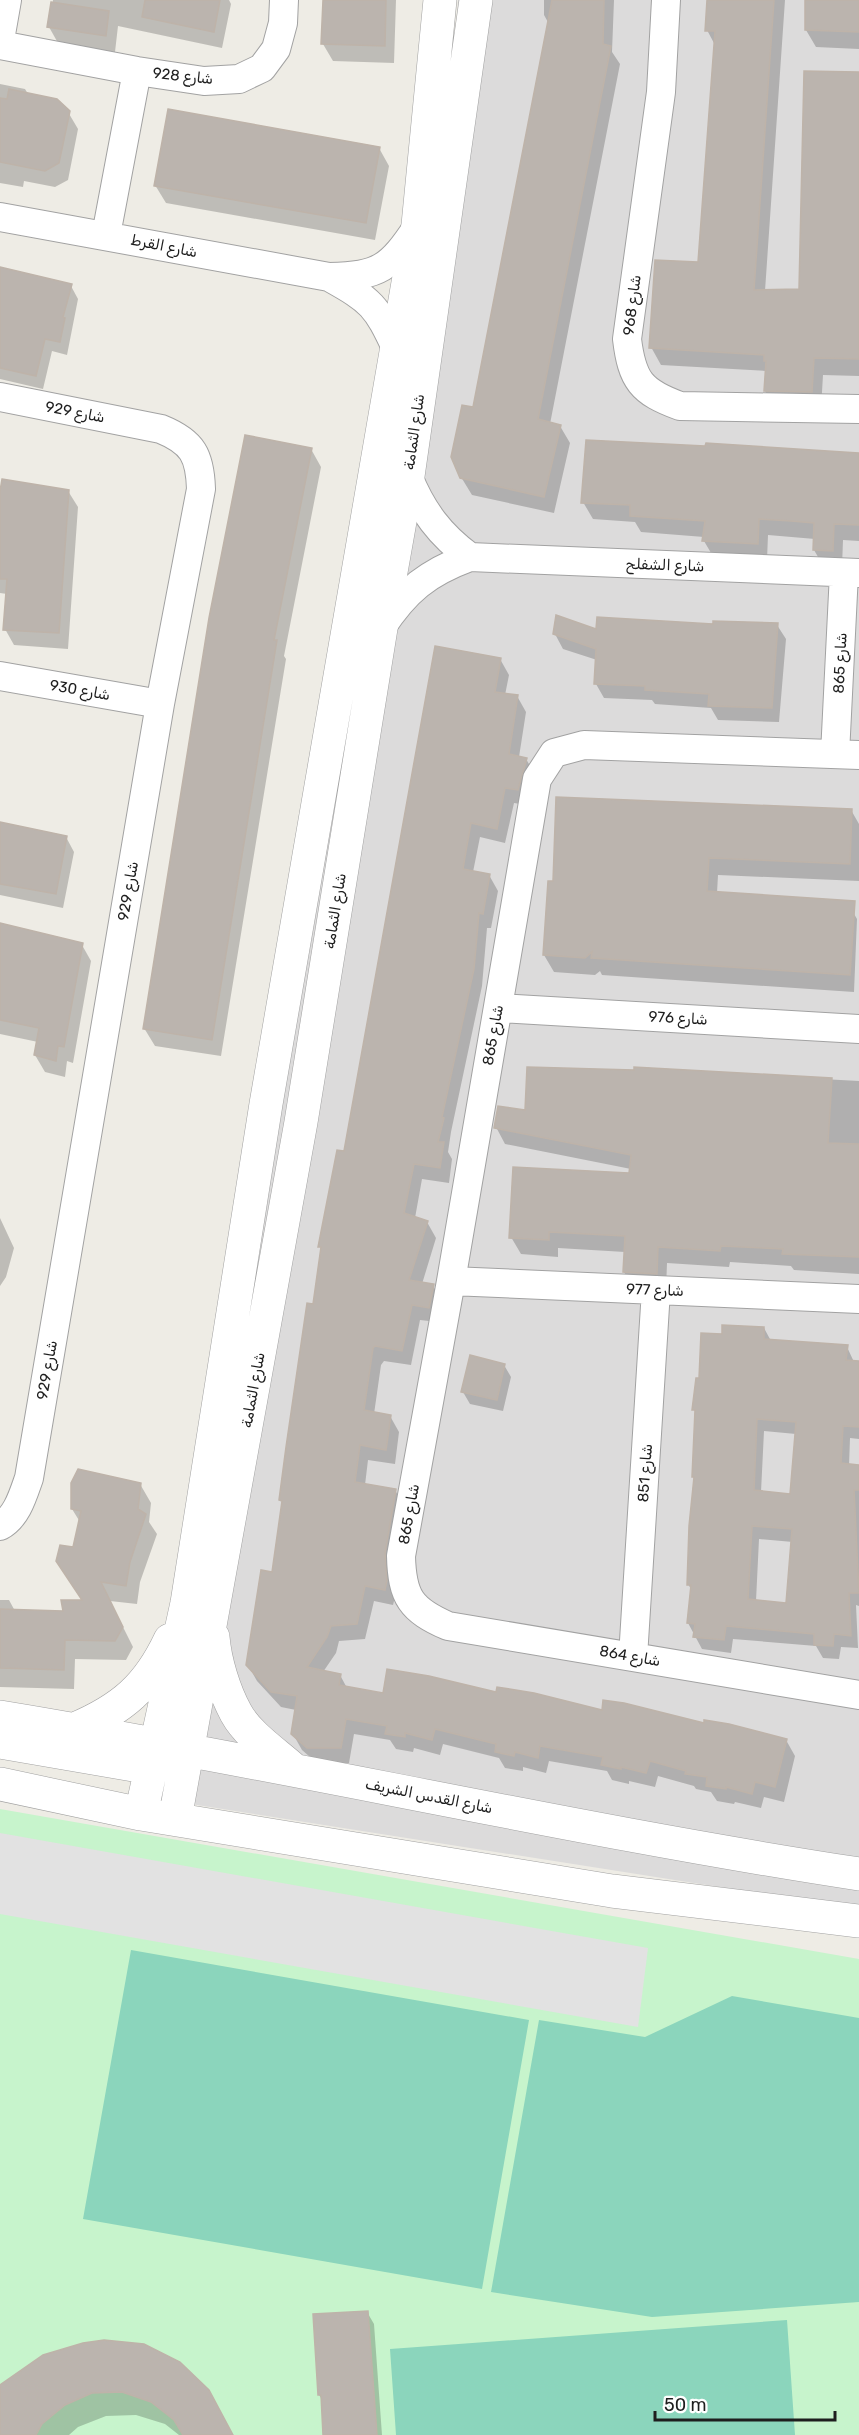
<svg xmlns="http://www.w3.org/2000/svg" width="859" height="2435" viewBox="0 0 859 2435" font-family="Rubik,Vazirmatn,sans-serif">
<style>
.residential{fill:#dcdbdb}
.park{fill:#c7f4cc}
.pitch{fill:#8bd5bc}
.parking{fill:#e2e2e2}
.shadow{fill:#0003;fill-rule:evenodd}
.building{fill:#bbb4ae;stroke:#beb3a9;stroke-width:1.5;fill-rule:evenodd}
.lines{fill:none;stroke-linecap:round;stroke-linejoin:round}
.minor-casing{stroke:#a2a2a2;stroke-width:30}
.tertiary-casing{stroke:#a2a2a2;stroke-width:34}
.minor{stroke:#fff;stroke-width:28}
.tertiary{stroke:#fff;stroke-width:33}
.labels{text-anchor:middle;stroke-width:4.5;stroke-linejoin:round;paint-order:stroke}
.street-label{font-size:15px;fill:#1e1e1e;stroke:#fff}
</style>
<rect width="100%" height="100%" fill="#eeece5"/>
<path class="residential" d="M458,0H859V1909L159,1799L456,34Z"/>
<path class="park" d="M0,1809L859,1959V2435H0Z"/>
<path class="pitch" d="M131,1950L529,2020L482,2289L83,2219Z
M732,1996L859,2018V2302L652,2317L491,2292L539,2020L645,2037Z
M787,2320L795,2435H396L390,2349Z"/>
<path class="parking" d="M0,1833L648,1948L638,2027L0,1914Z"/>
<path class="shadow" d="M53,0H229L231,4L222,48L118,26L115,52L58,43L49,27Z
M324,0H396L394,63L333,61L323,44Z
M544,0H614L612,52L620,64L550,424L560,426L570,443L554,513L472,495L461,477L549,24L544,15Z
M708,0H785L765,291H800L859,74V376L823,375L821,409L775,408L765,391L767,371L661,365L651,347L699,264L715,45L707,30Z
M807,0H859V49L816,47L806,30Z
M0,84L25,89L28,94L68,112L78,129L68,180L55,187L24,181L23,187L0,183Z
M379,148L389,166L375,240L166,203L155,185Z
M0,268L71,286L78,299L67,355L52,351L43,389L0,379Z
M311,449L321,467L284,656L286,659L221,1056L155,1046L144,1028Z
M859,455V541L843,540L842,567H824L814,550L815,539L768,535L767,560L714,558L704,541V537L641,532L635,522L593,519L583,502Z
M0,488L68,491L78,507L68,649L14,645L5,629L7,594L0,593Z
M777,625L786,639L779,722L718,720L711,708L655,704L652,700L604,698L596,684L597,660L563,649L555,634Z
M500,659L509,675L505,695L517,696L526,712L519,757L526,759L535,774L527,805L514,803L505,843L480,837L473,872L489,875L498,891L491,928H487L482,986L451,1132L448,1152L452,1159L449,1183L422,1179L415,1218L427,1222L436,1238L422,1284L433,1286L442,1301L438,1322L420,1320L411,1365L384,1361L381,1365L374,1414L390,1416L399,1432L395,1464L368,1460L365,1485L395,1490L404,1506L395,1597L393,1605L374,1601L365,1639L339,1641L336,1653L323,1672L340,1675L347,1688L384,1694H497L603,1712L705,1725L786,1740L795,1756L784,1802L764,1797L761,1808L735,1802L734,1804L717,1801L711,1792L696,1789L694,1786L658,1776L655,1787L629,1781V1784L612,1780L607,1771L549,1761L546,1773L523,1767V1771L505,1768L499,1758L443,1744L440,1755L414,1748L413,1752L396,1749L390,1740L354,1734L349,1763H317L302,1750L293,1734L296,1710L281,1707L257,1681L248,1665L273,1574L283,1504L281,1500L314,1306L322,1250L320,1246L345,1153Z
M851,810L859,824V881L718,875L717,893L847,902L857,919L854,992L602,975L600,971L595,975L554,972L544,955L549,883Z
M0,824L66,837L74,852L63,908L0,895Z
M0,925L82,945L91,961L73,1063L67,1061L65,1077L45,1072L35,1055L38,1042L0,1034Z
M636,1069L859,1081V1274L794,1270L791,1266L730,1262L729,1267L667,1263L666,1290L634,1289L624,1272L625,1252L558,1248V1257L521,1254L511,1237L630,1174L631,1169L505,1144L496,1127L526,1112L636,1071Z
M0,1218L14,1248L6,1277L0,1286Z
M764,1328L771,1341L847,1347L854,1362L859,1363V1439L850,1438L849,1466H859V1606L856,1605L858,1648L841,1647L839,1659L823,1658L816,1646L733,1639L731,1653L702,1649L688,1623L692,1591L688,1584L696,1481L693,1477L696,1413L694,1409L700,1380L723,1335ZM764,1431L796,1434L791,1496L761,1492ZM759,1539L793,1542L788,1605L756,1601Z
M504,1365L511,1377L503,1411L470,1404L463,1392Z
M140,1484L151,1503L149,1522L157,1534L140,1582L137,1604L110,1601L133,1647L126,1660L75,1659L74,1689L0,1687V1600H9L15,1611L65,1612L83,1601L74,1548L80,1522L72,1509Z
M367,2312L374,2324L382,2435H325L323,2401L319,2395Z
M179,2363L208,2391L233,2435H179L165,2424L136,2415L106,2416L78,2427L69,2435H0V2387Z"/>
<path class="building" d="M145,0H220L214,32L142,17Z
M323,0H386L385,46L321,44Z
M552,0H604L603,44L611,46L538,419L561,425L544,497L460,478L451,457L462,405L473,407Z
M707,0H774L754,290L799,289L804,71L859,72V359L814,358L812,392L764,391L766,361H764V355L649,348L655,260L698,262L715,31H705Z
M805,0H859V32L805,30Z
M51,2L109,11L106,36L47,27Z
M9,89L57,99L70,111L59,163L45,171L0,162V98L7,99Z
M168,109L380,147L366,223L154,186Z
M0,267L72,284L63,317L65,318L60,342L45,339L36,376L0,368Z
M245,435L312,448L274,640H277L212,1040L143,1029L209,618Z
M586,440L705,446L706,443L859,453V525L834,524L833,551L813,550L814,523L791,521L759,519L758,544L702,541L705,521L630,516V505L581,503Z
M2,479L69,490L59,633L3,630L7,579H0V491Z
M556,615L596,629L597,617L713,624V621L778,623L772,708L708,706L709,694L645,690V686L594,684L596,649L553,634Z
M435,646L501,658L495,692L518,695L509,754L527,758L518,790L505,788L497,829L471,823L466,851L463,869L490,874L483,914L479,913L474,969L442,1117L444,1118L438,1142H444L440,1168L414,1164L404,1213L428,1221L409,1280L434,1284L429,1308L412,1305L402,1351L375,1346L373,1348L364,1410L391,1415L386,1450L360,1445L355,1482L396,1489L385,1553L387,1580L385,1590L365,1586L357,1624L331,1626L327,1637L307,1667L341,1674L339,1685L383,1693L387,1669L429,1676L496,1692L497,1687L534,1693L602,1710L603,1700L624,1703L704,1723V1720L729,1724L787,1739L775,1787L755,1782L752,1794L726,1787V1789L706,1786L707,1777L685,1774L686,1771L650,1761L646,1773L621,1767V1769L601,1765L603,1757L540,1746L538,1758L515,1752L514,1756L495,1752L496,1744L435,1729L432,1740L405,1733V1737L385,1734L387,1726L346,1719L341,1748H307L291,1734L297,1696L271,1692L246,1665L261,1570L272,1572L282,1501L279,1500L286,1447L307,1303L313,1304L321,1247H318L337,1150L344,1151Z
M556,797L852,809L850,864L709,858L707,891L855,901L850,975L591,958L592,952L585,958L543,955L548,881H553Z
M0,822L67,836L56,894L0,884Z
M0,923L83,943L64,1047L58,1046L56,1061L34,1055L39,1028L0,1020Z
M527,1067L634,1070V1067L832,1078L828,1143L859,1144V1257L782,1254L783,1249L721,1246L720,1251L658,1247L657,1274L623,1272L625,1236L549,1232V1240L509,1238L513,1167L629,1173L631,1155L494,1128L498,1106L525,1110Z
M722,1325L764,1327V1339L848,1345L846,1360L859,1361V1427L843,1426L841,1463L859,1465V1490H854L859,1593H849L851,1636L834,1634L833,1646L814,1645V1634L726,1626L724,1640L693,1637L695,1624L687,1623L691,1585H687L689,1526L694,1477H692L695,1410H692L696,1378H699L701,1333L722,1334ZM757,1419L796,1422L790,1494L754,1490ZM752,1526L792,1529L786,1603L748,1599Z
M470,1355L505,1364L497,1400L461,1392Z
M78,1469L141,1483L138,1509L146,1514L130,1562L126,1586L101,1582L123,1627L115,1641L65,1640L64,1670L0,1668V1609L63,1611L61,1600H82L56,1561L60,1545L73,1547L81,1511L71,1509V1483Z
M368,2311L377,2435H323L321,2395H318L313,2314Z
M104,2340L144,2344L180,2362L209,2390L233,2435H183L174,2420L151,2402L122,2392L92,2393L65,2405L42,2424L36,2435H0V2385L43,2355L83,2343Z"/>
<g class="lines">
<g class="minor-casing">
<path id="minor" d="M666,0L661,92L627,339C632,380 641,392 680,406L859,409
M0,40L7,0
M0,45L137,71L204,81L239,79L262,68L276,49L283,23L284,0
M0,217L329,277C380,276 390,268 418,226
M106,235L137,71
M329,277C372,301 376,305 397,350
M0,397L161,429C193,442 200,456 201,489L160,704L29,1478C23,1495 17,1517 0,1526
M408,476C422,511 440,535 470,557
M381,628C406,590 427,573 470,557L859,573
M0,676L160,704
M835,754L844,573
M859,755L584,745L554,753L537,779L451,1281L401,1556C402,1597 411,1610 448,1626L859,1695
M498,1008L859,1029
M451,1281L859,1299
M633,1657L656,1290"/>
</g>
<g class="tertiary-casing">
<path id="tertiary" d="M213,1637C215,1661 224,1691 236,1713C248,1735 274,1752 293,1769
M0,1717C287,1764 571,1830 859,1874
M75,1729C122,1709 148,1687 170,1640
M0,1742L151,1768L172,1762
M0,1784L141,1814L612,1891L859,1921
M141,1814L187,1603L266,1104L418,225L440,0
M175,1819L301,1122L381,628L408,476L476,0"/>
</g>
<use href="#minor" class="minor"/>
<use href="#tertiary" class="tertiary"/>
</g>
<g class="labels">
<g class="street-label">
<text transform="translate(183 76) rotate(6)" y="5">شارع 928</text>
<text transform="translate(164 246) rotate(11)" y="5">شارع القرط</text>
<text transform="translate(632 305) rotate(-83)" y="5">شارع 968</text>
<text transform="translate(75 412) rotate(11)" y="5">شارع 929</text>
<text transform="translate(414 432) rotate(-82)" y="5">شارع الثمامة</text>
<text transform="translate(665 565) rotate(2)" y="5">شارع الشفلح</text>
<text transform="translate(840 663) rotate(-87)" y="5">شارع 865</text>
<text transform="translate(80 690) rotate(10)" y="5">شارع 930</text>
<text transform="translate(128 891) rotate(-80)" y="5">شارع 929</text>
<text transform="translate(335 911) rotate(-81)" y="5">شارع الثمامة</text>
<text transform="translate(678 1018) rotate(3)" y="5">شارع 976</text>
<text transform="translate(493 1035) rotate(-80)" y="5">شارع 865</text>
<text transform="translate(655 1290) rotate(2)" y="5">شارع 977</text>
<text transform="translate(47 1370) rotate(-80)" y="5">شارع 929</text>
<text transform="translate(253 1390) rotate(-80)" y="5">شارع الثمامة</text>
<text transform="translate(645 1473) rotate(-86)" y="5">شارع 851</text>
<text transform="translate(409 1514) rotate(-80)" y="5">شارع 865</text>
<text transform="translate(630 1656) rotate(10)" y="5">شارع 864</text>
<text transform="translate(429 1796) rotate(11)" y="5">شارع القدس الشريف</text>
</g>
</g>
<path d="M655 2411v9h180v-9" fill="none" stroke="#1e1e1e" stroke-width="3"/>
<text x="664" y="2411" font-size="18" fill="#1e1e1e" stroke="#ffffff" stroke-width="4.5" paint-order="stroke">50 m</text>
</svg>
